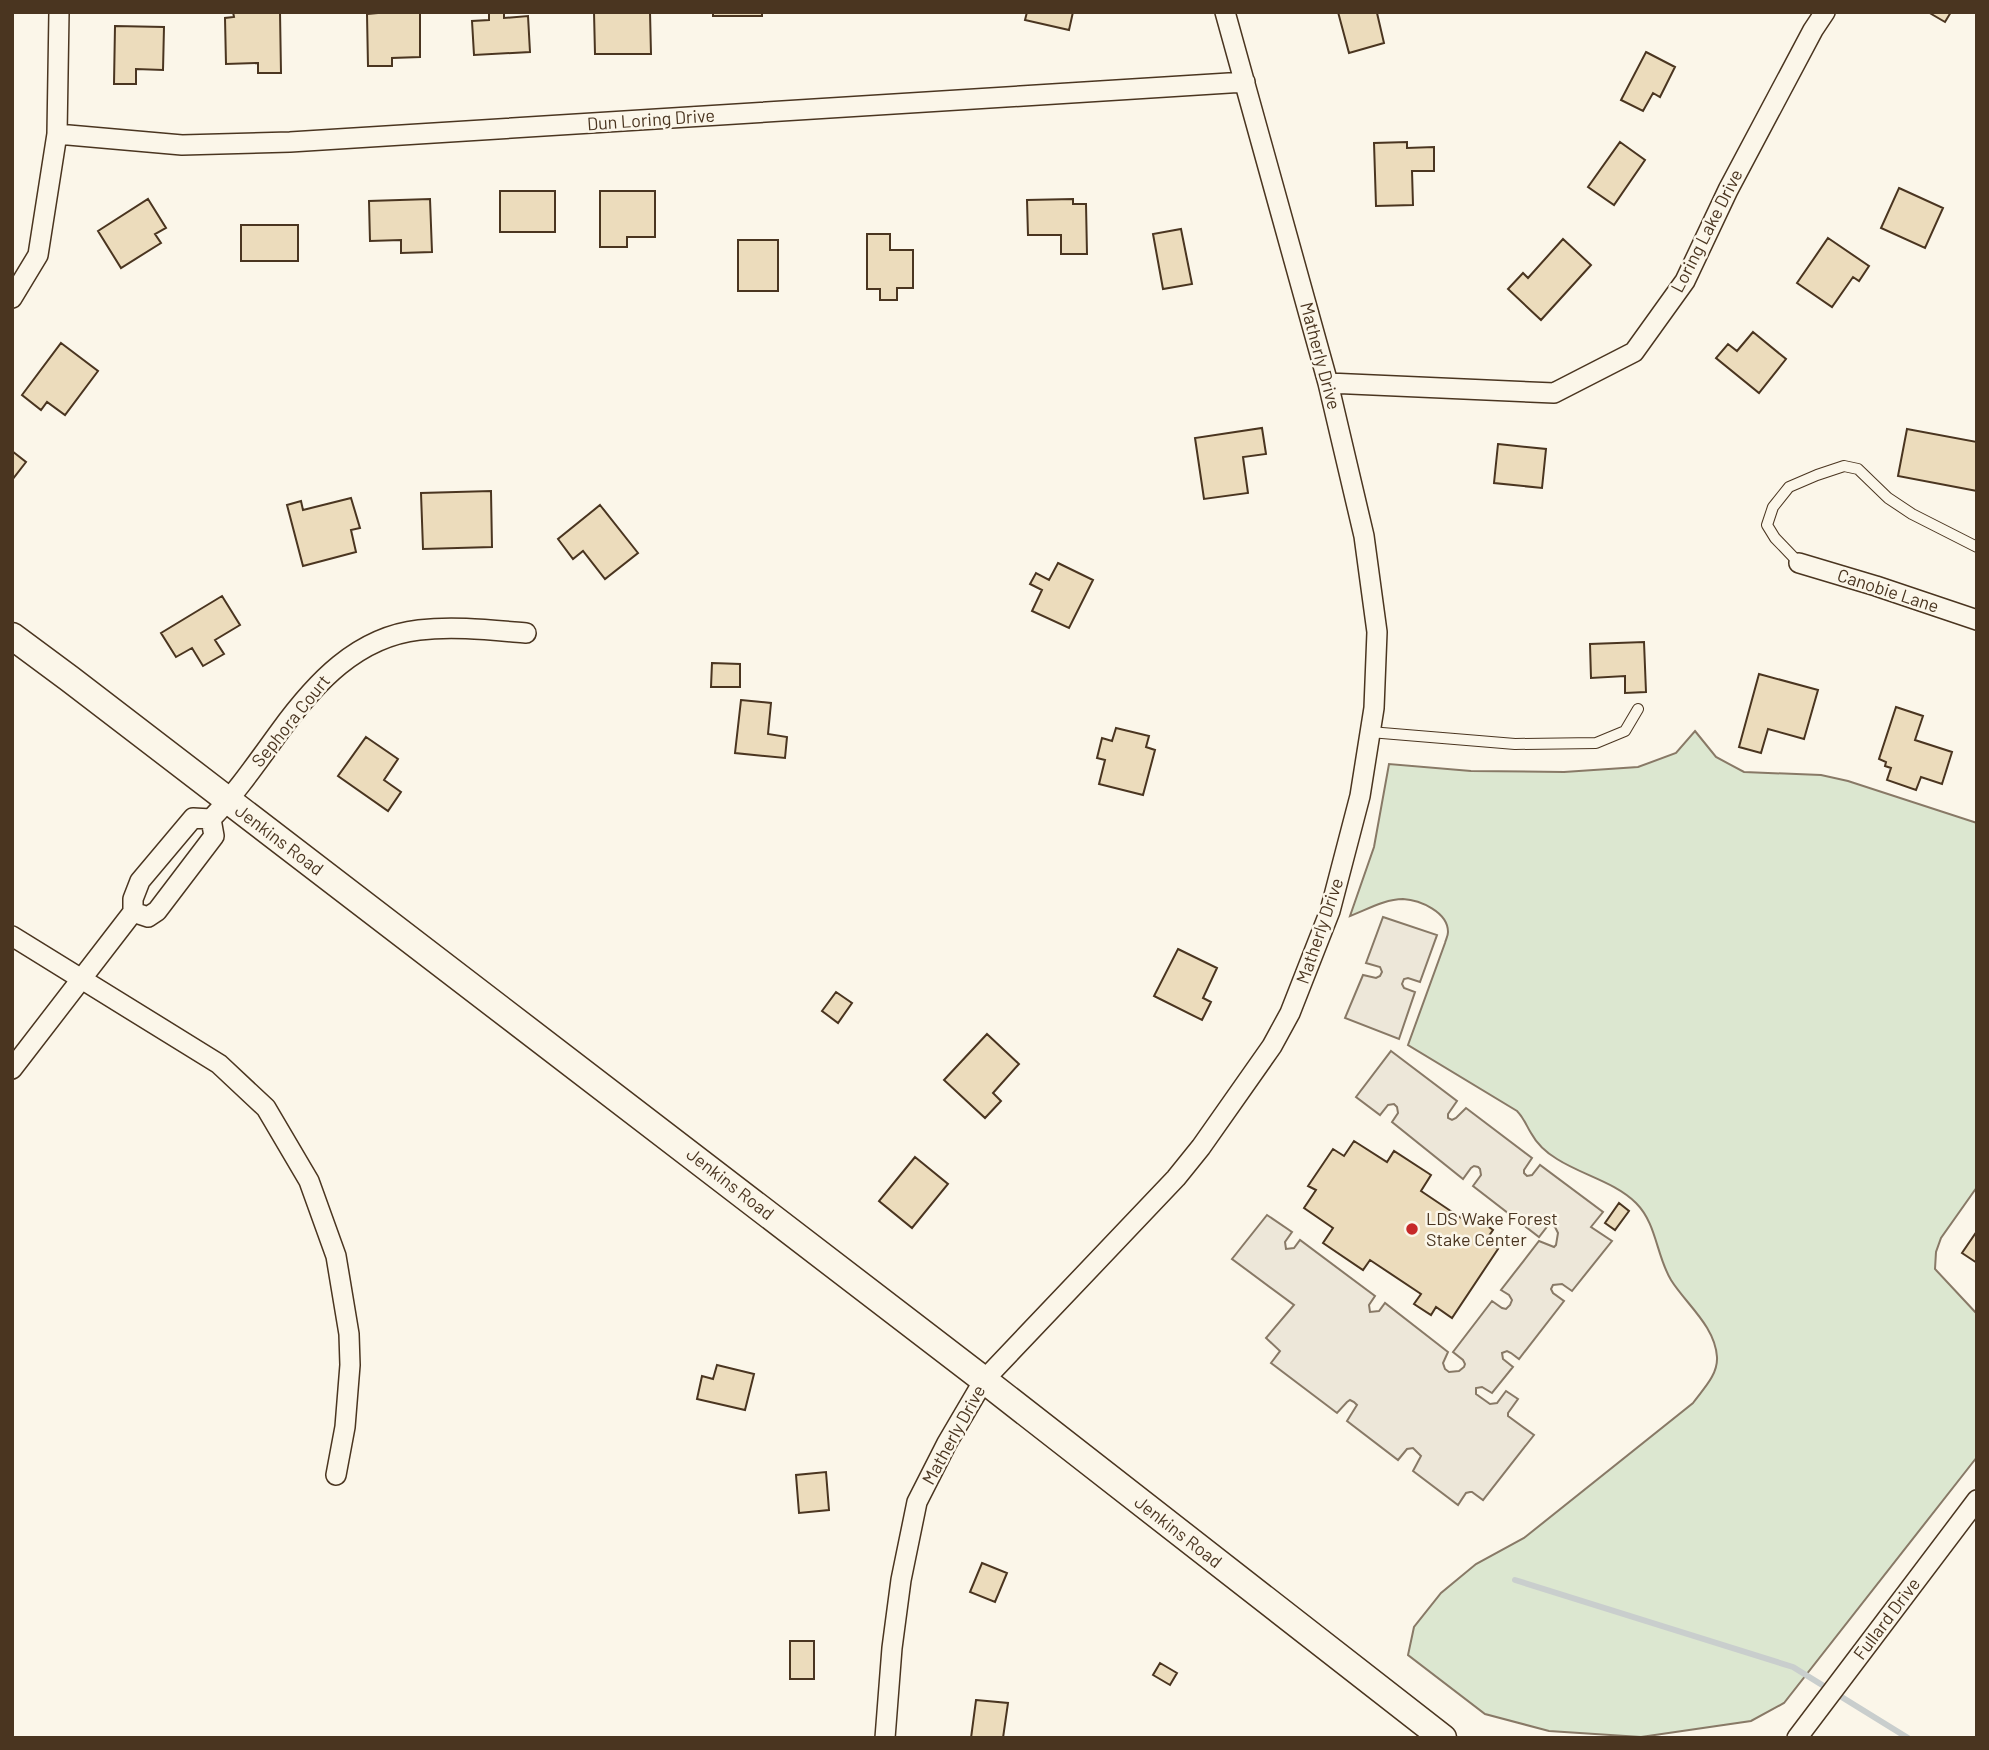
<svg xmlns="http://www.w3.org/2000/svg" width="1989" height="1750" viewBox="0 0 1989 1750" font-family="Barlow,sans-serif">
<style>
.green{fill:#dce7d0;stroke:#887966;stroke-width:2}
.parking{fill:#ede7d9;stroke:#887966;stroke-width:2}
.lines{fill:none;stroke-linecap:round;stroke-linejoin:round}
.stream{stroke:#c9cecd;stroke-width:6}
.building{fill:#ecdcbc;stroke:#4a3520;stroke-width:2}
.lane-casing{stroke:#4a3520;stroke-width:12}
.street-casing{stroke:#4a3520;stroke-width:22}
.secondary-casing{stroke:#4a3520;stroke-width:29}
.lane{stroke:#fbf6e9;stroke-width:10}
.street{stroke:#fbf6e9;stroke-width:19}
.secondary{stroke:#fbf6e9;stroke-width:26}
.poi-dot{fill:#c62828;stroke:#fbf6e9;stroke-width:2.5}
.labels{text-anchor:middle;stroke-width:5;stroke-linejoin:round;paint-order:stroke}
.street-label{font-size:18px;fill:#4a3520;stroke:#fbf6e9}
.poi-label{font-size:18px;fill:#4a3520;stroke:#fbf6e9;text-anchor:start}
</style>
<rect width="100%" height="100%" fill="#fbf6e9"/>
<path class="green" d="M1695,731L1716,757L1744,772L1821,775L1848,781L1977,823V1187L1941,1238L1936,1252L1935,1269L1977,1314V1457L1784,1703L1751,1721L1641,1737L1549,1731L1485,1714L1408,1655L1414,1627L1441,1593L1476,1564L1524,1538L1693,1403C1703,1389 1718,1375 1717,1357C1715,1326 1686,1304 1671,1280C1656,1255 1657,1224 1636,1203C1615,1182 1582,1175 1557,1159C1547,1153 1537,1144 1531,1133C1526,1125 1524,1118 1517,1111L1408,1045L1445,943C1446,939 1448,936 1448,932C1448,912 1420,900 1403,899C1385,899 1366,910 1350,916L1374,847L1389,764L1471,771L1564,772L1638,767L1676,753Z"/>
<path class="parking" d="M1383,917L1437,935L1420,982L1408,978L1404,979L1402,984L1404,988L1415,992L1399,1039L1345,1018L1363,975L1376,978L1380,976L1382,972L1380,967L1366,963Z
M1391,1051L1457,1101L1448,1114V1118L1452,1120L1456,1118L1466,1108L1532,1158L1524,1170V1173L1527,1176L1532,1175L1540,1165L1603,1212L1591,1227L1612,1241L1572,1291L1562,1284L1553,1285L1551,1289L1553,1293L1564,1301L1519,1359L1511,1353L1507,1351L1502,1353L1503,1359L1513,1367L1492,1393L1482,1387L1476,1388V1394L1490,1404L1497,1403L1506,1391L1518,1399L1508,1413V1416L1534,1435L1483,1500L1472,1492H1470L1466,1493L1458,1505L1413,1471L1421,1456L1413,1448L1407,1449L1398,1460L1347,1421L1357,1405L1354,1402L1350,1400L1347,1402L1337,1413L1271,1363L1280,1351L1266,1338L1294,1305L1232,1259L1267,1215L1292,1232L1285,1242L1286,1249L1294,1248L1300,1240L1375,1296L1369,1305L1370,1312L1379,1311L1385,1303L1448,1352L1443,1363L1445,1369L1449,1372L1459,1371L1464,1367L1465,1364L1463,1360L1453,1352L1492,1301L1502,1308L1506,1309L1510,1305L1512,1300L1509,1295L1501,1290L1539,1241L1554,1247L1556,1245L1558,1233L1555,1227L1550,1223L1539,1237L1473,1186L1481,1175L1480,1169L1478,1167L1474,1166L1471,1168L1463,1179L1392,1122L1398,1113L1397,1107L1394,1104L1388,1105L1380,1115L1356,1097Z"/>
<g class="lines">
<path class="stream" d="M1515,1580L1793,1667L1908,1738"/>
</g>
<path class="building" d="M233,12H280L281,73H258V63L226,64L225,18L234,17Z
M389,12H420V57L392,58V66H368L367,14Z
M489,12H504V18L528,16L530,52L474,55L472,21L489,20Z
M594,12H650L651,54H595Z
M713,12H762V16H713Z
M1027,12H1073L1069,30L1025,20Z
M1338,12H1379L1377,13L1384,43L1349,53Z
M1928,12H1951L1945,22Z
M115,26L164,27L163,70L136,69V84H114Z
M1646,52L1675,67L1660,97L1653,93L1643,111L1621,100Z
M1407,142V148L1434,147V171H1412L1413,205L1376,206L1374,143Z
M1620,142L1645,160L1614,205L1588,187Z
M1899,188L1943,208L1925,248L1881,228Z
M500,191H555V232H500Z
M600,191H655V237H627V247H600Z
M148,199L166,228L155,234L161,243L121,268L98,231Z
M430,199L432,252L401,253V240L370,241L369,201Z
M1073,199V204H1086L1087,254H1061V235H1028L1027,200Z
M241,225H298V261H241Z
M1181,229L1192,284L1163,289L1153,234Z
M867,234H890V250H913V288H897V300H880V289H867Z
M1828,238L1869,266L1859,281L1853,277L1832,307L1797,283Z
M1563,239L1591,265L1541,320L1508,289L1523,273L1528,278Z
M738,240H778V291H738Z
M1753,332L1786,359L1759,393L1716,358L1728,344L1737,351Z
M61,343L98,371L65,415L47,402L41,410L22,395Z
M1262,428L1266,454L1243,457L1248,493L1204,499L1195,438Z
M1907,429L1977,442V491L1898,476Z
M1498,444L1546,449L1542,488L1494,483Z
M12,451L26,462L12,480Z
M491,491L492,547L423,549L421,493Z
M351,498L360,528L351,530L356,552L303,566L287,505L301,501L303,510Z
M600,505L638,553L605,579L583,551L573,559L558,539Z
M1058,563L1093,580L1069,628L1032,611L1042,590L1030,584L1036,573L1049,580Z
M222,596L240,625L215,640L224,654L203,666L192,648L176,657L161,633Z
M1644,642L1646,692L1625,693V676L1591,678L1590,644Z
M712,663L740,664V687H711Z
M1759,674L1818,690L1804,739L1768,729L1761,753L1739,747Z
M741,700L771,703L768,734L787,737L785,758L735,753Z
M1896,707L1923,716L1915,740L1952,752L1942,784L1921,777L1916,790L1887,780L1891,768L1885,766L1886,762L1879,759Z
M1116,728L1149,736L1146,747L1155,750L1143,795L1099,784L1105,760L1097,758L1102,738L1112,741Z
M366,737L398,759L384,780L401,792L388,811L338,776Z
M1178,949L1217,968L1203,998L1211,1002L1202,1020L1154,996Z
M836,992L852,1003L838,1023L822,1011Z
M987,1034L1019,1064L993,1093L1001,1101L985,1118L944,1080Z
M1354,1141L1387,1162L1394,1151L1431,1175L1421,1191L1473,1226L1478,1219L1493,1230L1486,1240L1498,1249L1452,1318L1436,1307L1431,1315L1414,1304L1421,1294L1370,1260L1363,1270L1323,1243L1333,1228L1304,1208L1316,1190L1308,1186L1333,1149L1344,1156Z
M915,1157L948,1184L912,1228L879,1201Z
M1619,1203L1629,1211L1615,1230L1605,1223Z
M1977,1231V1263L1962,1253Z
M717,1365L754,1374L745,1410L697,1399L702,1376L713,1379Z
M826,1472L829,1510L799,1513L796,1475Z
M982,1563L1007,1573L995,1602L970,1592Z
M790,1641H814V1679H790Z
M1160,1663L1177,1673L1170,1685L1153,1675Z
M976,1700L1008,1703L1003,1738H971Z"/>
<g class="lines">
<g class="lane-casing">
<path id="lane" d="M1799,563L1775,538L1767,525L1773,507L1789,487L1817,475L1844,466L1858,469L1888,498L1912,514L1977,547
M1370,732L1515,744L1596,743L1625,731L1638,709"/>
</g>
<g class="street-casing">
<path id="street" d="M57,134L182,145L290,142L1245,82
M12,298L38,255L57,134L59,12
M1328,383L1554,393L1634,352L1685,281L1728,190L1813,30L1825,12
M1799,563L1876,586L1977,620
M133,912L148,917L157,911L214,836L211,819
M12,936L219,1064L266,1108L309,1181L336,1256L349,1334L350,1365L345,1427L336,1475
M12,1069L133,912V899L140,881L193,818L211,819C237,792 258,761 280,731C315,683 357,637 419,630C454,626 490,630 526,633
M885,1738L892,1648L901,1580L917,1502L947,1443L984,1380L1176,1178L1201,1147L1272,1046L1290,1013L1330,911L1360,796L1374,708L1377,632L1364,536L1328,383L1225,12
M1797,1738L1977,1500"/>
</g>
<g class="secondary-casing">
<path id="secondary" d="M12,636L70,679L984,1380L1443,1738"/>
</g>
<use href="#lane" class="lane"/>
<use href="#street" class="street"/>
<use href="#secondary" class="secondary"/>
</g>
<circle class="poi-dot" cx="1412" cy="1229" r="7"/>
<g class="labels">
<g class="street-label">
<text transform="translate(651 120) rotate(-4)" y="6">Dun Loring Drive</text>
<text transform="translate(1707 231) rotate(-63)" y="6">Loring Lake Drive</text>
<text transform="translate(1320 356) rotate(75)" y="6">Matherly Drive</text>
<text transform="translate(1888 591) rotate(18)" y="6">Canobie Lane</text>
<text transform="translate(291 721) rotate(-51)" y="6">Sephora Court</text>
<text transform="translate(279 840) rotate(37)" y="6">Jenkins Road</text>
<text transform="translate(1320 931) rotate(-71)" y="6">Matherly Drive</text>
<text transform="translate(730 1184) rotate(38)" y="6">Jenkins Road</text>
<text transform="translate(954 1435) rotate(-61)" y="6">Matherly Drive</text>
<text transform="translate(1178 1532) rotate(38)" y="6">Jenkins Road</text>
<text transform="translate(1887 1619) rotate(-53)" y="6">Fullard Drive</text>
</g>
<g class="poi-label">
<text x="1426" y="1225">LDS Wake Forest<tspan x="1426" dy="21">Stake Center</tspan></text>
</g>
</g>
<rect width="1989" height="1750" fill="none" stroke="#4a3520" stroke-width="28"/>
</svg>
